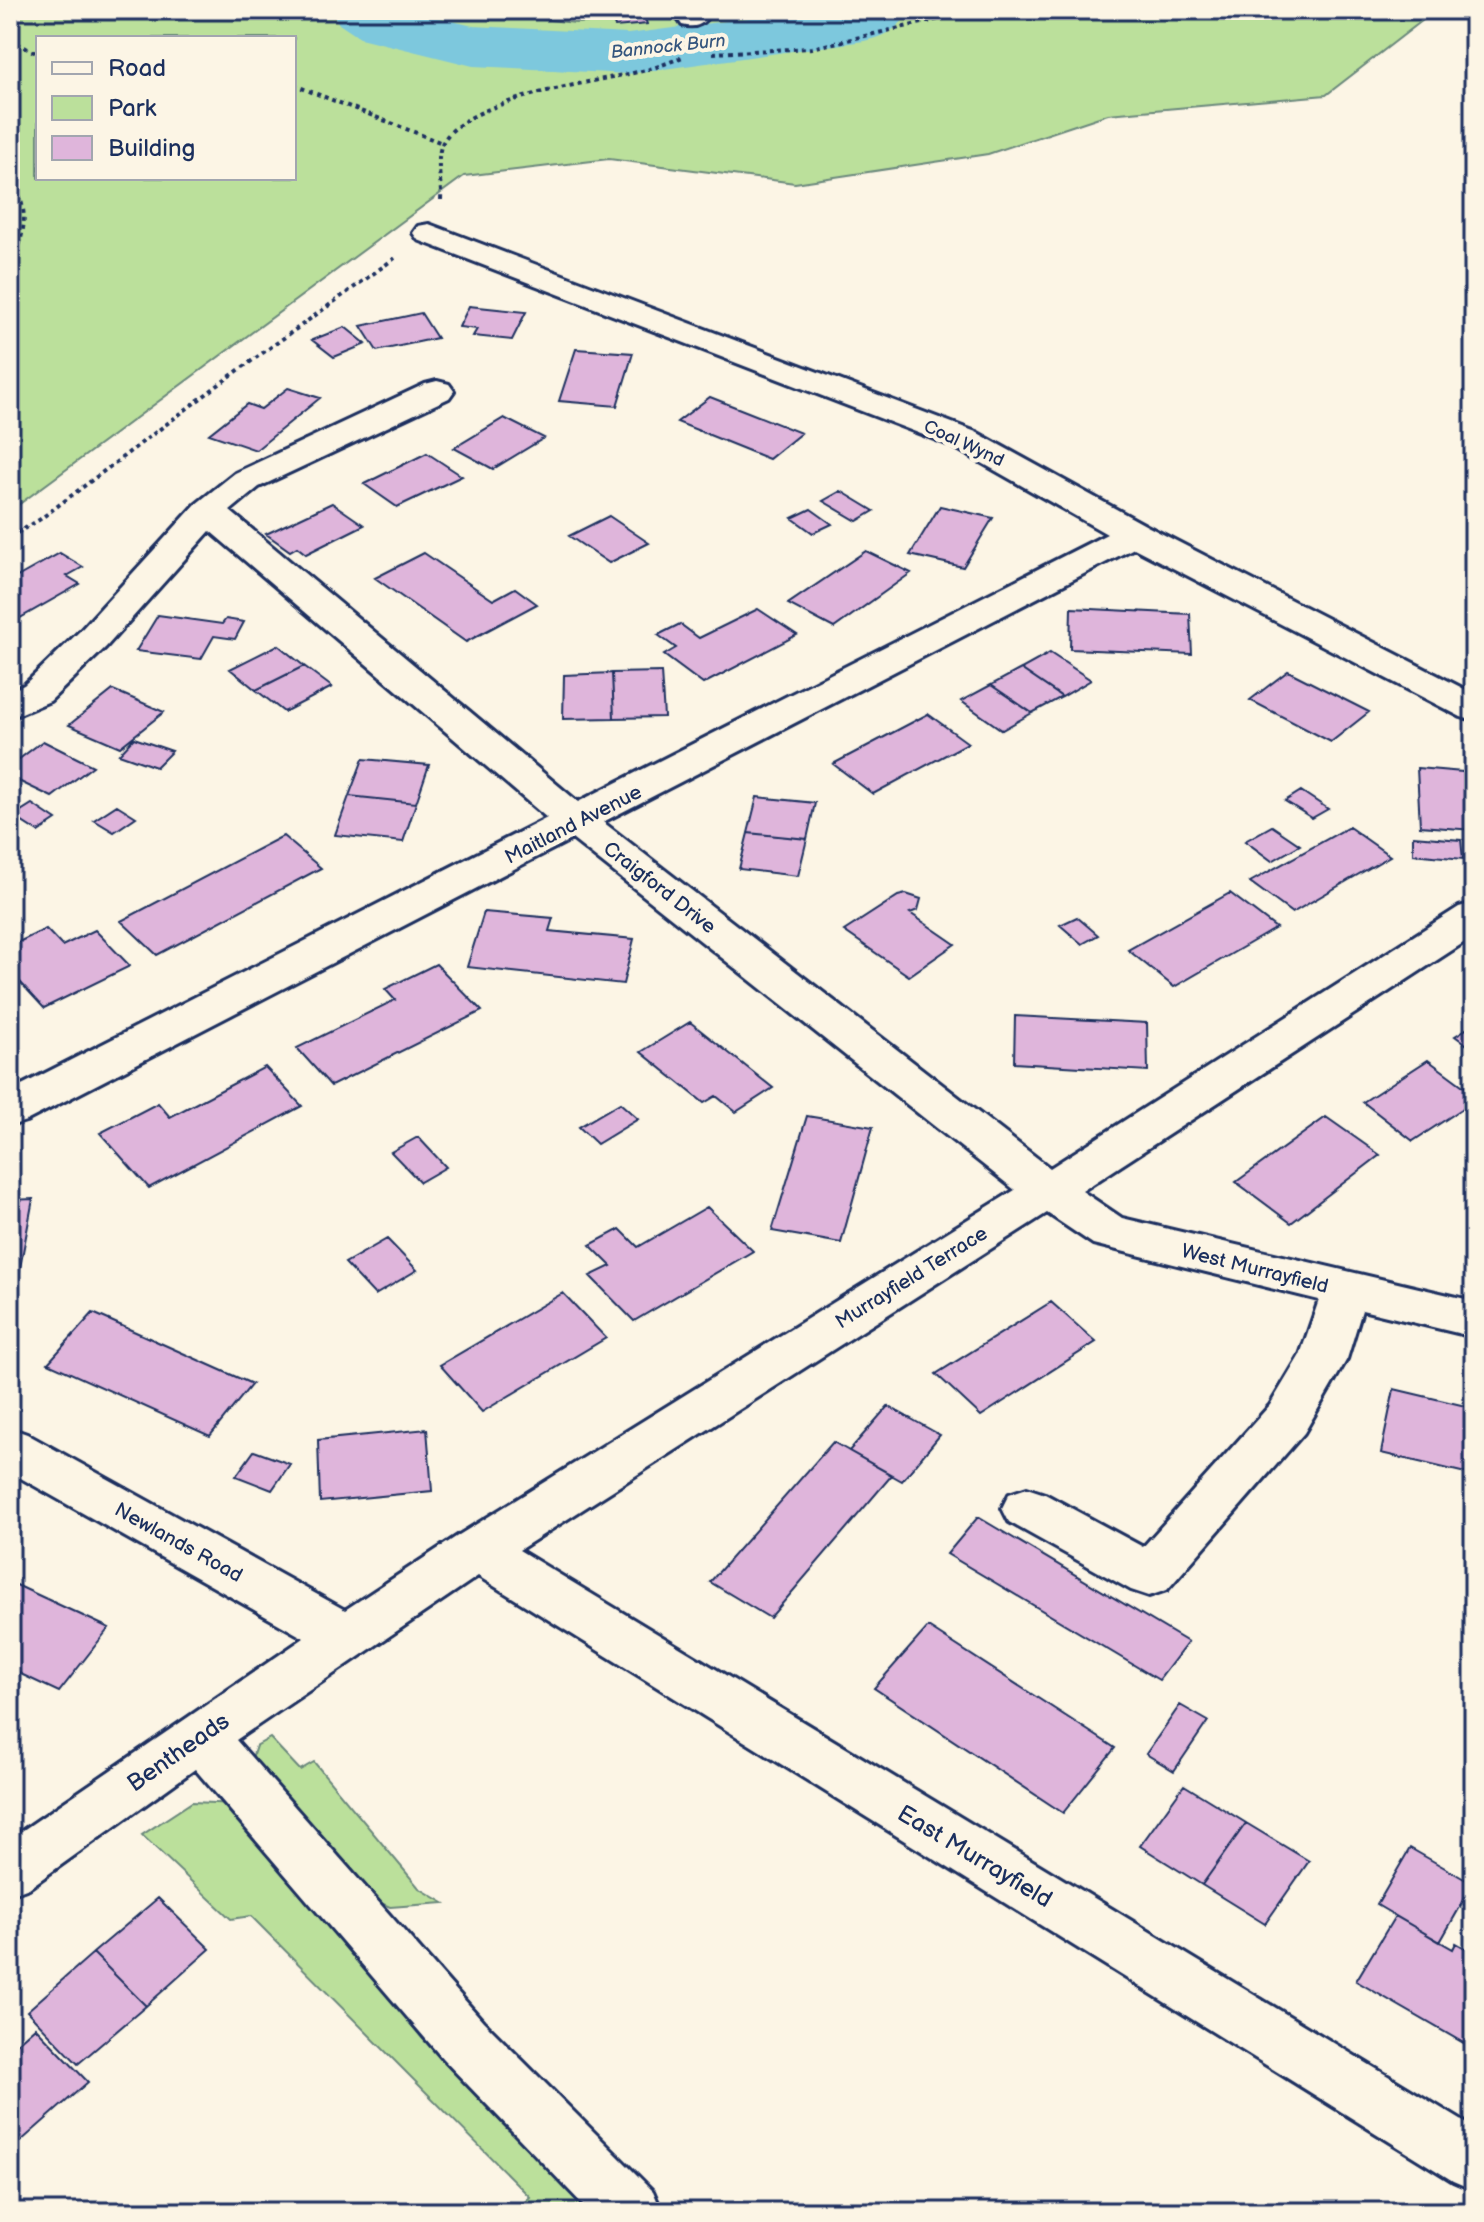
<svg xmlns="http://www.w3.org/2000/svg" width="1484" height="2222" viewBox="0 0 1484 2222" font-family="'Balsamiq Sans',sans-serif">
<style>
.green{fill:#bbe09b;stroke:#6b887c;stroke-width:2;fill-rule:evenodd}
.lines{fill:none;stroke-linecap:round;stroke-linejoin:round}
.river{fill:#7dc8dd;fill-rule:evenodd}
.building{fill:#dfb5db;stroke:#1b2f5e;stroke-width:2}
.minor-casing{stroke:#1b2f5e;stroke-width:6}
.path{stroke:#1b2f5e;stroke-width:4;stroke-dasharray:4 4;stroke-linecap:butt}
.minor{fill:#fcf5e5;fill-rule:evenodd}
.labels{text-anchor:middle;stroke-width:8;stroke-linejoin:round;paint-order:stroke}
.far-water-label{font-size:18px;font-style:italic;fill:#34557e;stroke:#fcf5e5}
.far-street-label{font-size:18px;fill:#1b2f5e;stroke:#fcf5e5}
.street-label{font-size:20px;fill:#1b2f5e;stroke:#fcf5e5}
.near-street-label{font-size:24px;fill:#1b2f5e;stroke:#fcf5e5}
</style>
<rect width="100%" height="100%" fill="#fcf5e5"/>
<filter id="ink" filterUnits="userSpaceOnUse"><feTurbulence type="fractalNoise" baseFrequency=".0125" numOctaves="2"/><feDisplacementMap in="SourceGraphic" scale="16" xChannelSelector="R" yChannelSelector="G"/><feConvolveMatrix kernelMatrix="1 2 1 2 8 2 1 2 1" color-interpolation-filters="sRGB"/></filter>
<g filter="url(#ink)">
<path class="green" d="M10,10H466L575,23L783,10H1436L1326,95L1108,114L988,154L795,183L609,159L464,176L10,511ZM38,38H294V178H38Z
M270,1738L300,1770L314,1762L419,1888L444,1903L390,1907L374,1900L251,1761L256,1746Z
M192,1802L237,1804L422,2038L589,2212H514L530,2197L251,1916L231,1919L142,1835Z"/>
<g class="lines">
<path class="river" d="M330,10H406L473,26L628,34L808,10H911C898,29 886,36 864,41L628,74L473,66L360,38L339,24Z"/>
</g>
<path class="building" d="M610,10H642L647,24L615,27Z
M469,306L526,312L512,340L473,336L477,329L459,327Z
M421,313L437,338L377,351L361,326Z
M345,327L366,344L334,357L312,340Z
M576,349L633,353L617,406L559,401Z
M288,388L320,398L256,450L209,434L247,404L261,409Z
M710,397L801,433L769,459L677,422Z
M504,418L544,438L493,469L454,448Z
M427,453L462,476L397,507L364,484Z
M841,491L874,511L857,521L823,501Z
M332,503L364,525L306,554L297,547L290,551L266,534Z
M940,506L993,518L963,567L910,555Z
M811,509L832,524L813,533L792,518Z
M609,516L649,543L609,563L569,536Z
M866,551L911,573L834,628L788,604Z
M60,553L83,567L67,576L80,584L20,618L10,612V581Z
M424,553L493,600L515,588L537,604L466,642L375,578Z
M1071,608L1190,614L1192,654L1070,649Z
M758,609L797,635L703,684L664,655L676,648L658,635L680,624L699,638Z
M158,615L222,624L226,619L244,622L235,639L214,636L201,659L136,651Z
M278,645L304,666L256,690L230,669Z
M1050,653L1091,680L1062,697L1021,669Z
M304,666L332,687L284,712L256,690Z
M1021,669L1062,697L1032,713L991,685Z
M1288,671L1369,712L1331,742L1250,700Z
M661,672L664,717L614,718L612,673Z
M612,673L614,718L563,719L564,675Z
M991,685L1032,713L1002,730L961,701Z
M113,690L164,712L120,747L69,725Z
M928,714L968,743L873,794L833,764Z
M134,738L172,751L156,767L119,754Z
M43,741L93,766L52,797L10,777V766Z
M363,759L429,765L416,803L349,796Z
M1417,768L1474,773V830L1420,826Z
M1301,791L1328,809L1312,818L1285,801Z
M349,796L416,803L403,842L335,835Z
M757,797L815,803L807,839L748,833Z
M32,804L56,820L38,832L13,816Z
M117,805L136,817L114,832L94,820Z
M1272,826L1300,845L1272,861L1245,841Z
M1349,827L1390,856L1292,913L1250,882Z
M748,833L807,839L798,876L739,869Z
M283,836L321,868L157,955L121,921Z
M1413,836L1461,840L1463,859L1413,854Z
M1230,893L1276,928L1174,987L1128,950Z
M906,894L921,899L918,910L910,913L955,944L909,976L844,931L898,896Z
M484,912L553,918L549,931L634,939L623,984L467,967Z
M1077,917L1098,935L1082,944L1060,925Z
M46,929L62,946L95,930L130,966L44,1008L10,971V946Z
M436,964L482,1011L331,1086L297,1048L395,1000L385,989Z
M1015,1016L1147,1023L1148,1071L1014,1063Z
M690,1022L773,1088L736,1112L716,1096L704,1103L641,1052Z
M1474,1024V1050L1455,1036Z
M1428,1060L1474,1094V1101L1413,1141L1363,1102Z
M265,1067L302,1106L149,1188L100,1133L158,1103L170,1117Z
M620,1103L638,1119L597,1144L579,1127Z
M807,1116L873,1127L841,1243L772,1231Z
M1326,1117L1380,1155L1291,1223L1236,1182Z
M418,1137L446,1167L420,1182L391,1152Z
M33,1199L13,1305H10V1200Z
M707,1207L753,1251L634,1321L590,1276L611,1266L590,1245L620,1229L638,1247Z
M387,1239L417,1270L375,1295L345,1263Z
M563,1293L606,1338L482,1412L440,1365Z
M1051,1302L1096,1342L981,1416L936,1374Z
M93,1313L252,1384L210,1436L48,1363Z
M1394,1389L1474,1408V1475L1381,1453Z
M888,1406L940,1435L902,1481L849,1451Z
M427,1429L432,1491L320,1502L318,1440Z
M833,1442L892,1475L770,1618L710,1582Z
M254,1451L290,1464L272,1490L236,1476Z
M978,1517L1188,1642L1159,1680L947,1554Z
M10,1582L109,1628L59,1692L10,1669Z
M928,1627L1115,1748L1063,1813L874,1688Z
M1180,1705L1208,1721L1174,1771L1146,1754Z
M1184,1785L1246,1823L1202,1885L1140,1846Z
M1246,1823L1309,1861L1265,1924L1202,1885Z
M1410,1848L1473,1884L1440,1942L1377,1905Z
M158,1898L210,1949L146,2006L93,1953Z
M1395,1916L1453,1949L1456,1943L1474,1953V2049L1356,1981Z
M93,1953L146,2006L78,2064L27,2011Z
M35,2027L88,2082L20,2142L10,2132V2049Z"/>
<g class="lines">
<g class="minor-casing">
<path id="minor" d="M685,10H713C704,23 699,29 682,25L678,19Z
M429,224L976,432L1147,526L1474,694V721L1461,717L1134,548L603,822L1050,1168L1459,907L1474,903V936L1082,1191L1122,1218L1474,1301V1337L1362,1310L1347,1359L1304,1433L1167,1590L1149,1596L1131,1590L1009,1522L1002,1508L1009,1494L1027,1488L1045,1494L1143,1547L1270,1405L1300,1355L1319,1300L1093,1244L1047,1213L519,1550L1474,2128V2190L1453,2181L478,1576L236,1740L483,2021L653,2191L662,2212H590L443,2059L195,1769L29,1888L10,1895V1839L304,1638L10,1472V1428L27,1434L345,1610L459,1535L1015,1190L572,839L26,1121L10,1126V1091L547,818L210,531L106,647L50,701L10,718V691L24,685L80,631L196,504L235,473L425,384L437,381L449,384L454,391L449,398L259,487L230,511L578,802L1107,534L952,446L418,240L413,233L418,226Z"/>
</g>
<path class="path" d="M10,40L38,54
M713,53L812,48L979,10
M294,85L442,143
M10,181C33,210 23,238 10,269
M441,200C442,184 435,160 442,144C463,99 596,82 642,71C656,68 669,62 683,57
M10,537L39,520L225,380L395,258"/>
<use href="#minor" class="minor"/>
</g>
</g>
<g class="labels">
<g class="far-water-label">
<text transform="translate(668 46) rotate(-6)" y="6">Bannock Burn</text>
</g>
<g class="far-street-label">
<text transform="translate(964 443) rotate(25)" y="6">Coal Wynd</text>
</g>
<g class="street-label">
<text transform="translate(573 824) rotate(-27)" y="7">Maitland Avenue</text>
<text transform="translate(660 887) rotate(38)" y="7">Craigford Drive</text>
<text transform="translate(1255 1268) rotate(14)" y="7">West Murrayfield</text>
<text transform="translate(911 1277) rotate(-32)" y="7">Murrayfield Terrace</text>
<text transform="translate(179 1542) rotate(29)" y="7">Newlands Road</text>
</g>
<g class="near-street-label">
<text transform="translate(178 1752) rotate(-35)" y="8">Bentheads</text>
<text transform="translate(975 1856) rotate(31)" y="8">East Murrayfield</text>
</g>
</g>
<rect width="1484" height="2222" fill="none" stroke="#fcf5e5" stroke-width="40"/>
<rect x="20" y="20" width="1444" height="2182" fill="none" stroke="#1b2f5e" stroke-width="3" filter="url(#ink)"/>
<rect x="36" y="36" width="260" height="144" fill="#fcf5e5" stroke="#a2a6af" stroke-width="2"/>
<rect x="52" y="62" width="40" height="12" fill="#fcf5e5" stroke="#a2a6af" stroke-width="2"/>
<text x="108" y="76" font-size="24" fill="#1b2f5e">Road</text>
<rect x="52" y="96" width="40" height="24" fill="#bbe09b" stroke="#a2a6af" stroke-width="2"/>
<text x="108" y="116" font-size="24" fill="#1b2f5e">Park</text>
<rect x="52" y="136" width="40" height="24" fill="#dfb5db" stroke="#a2a6af" stroke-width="2"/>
<text x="108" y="156" font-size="24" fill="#1b2f5e">Building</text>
</svg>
